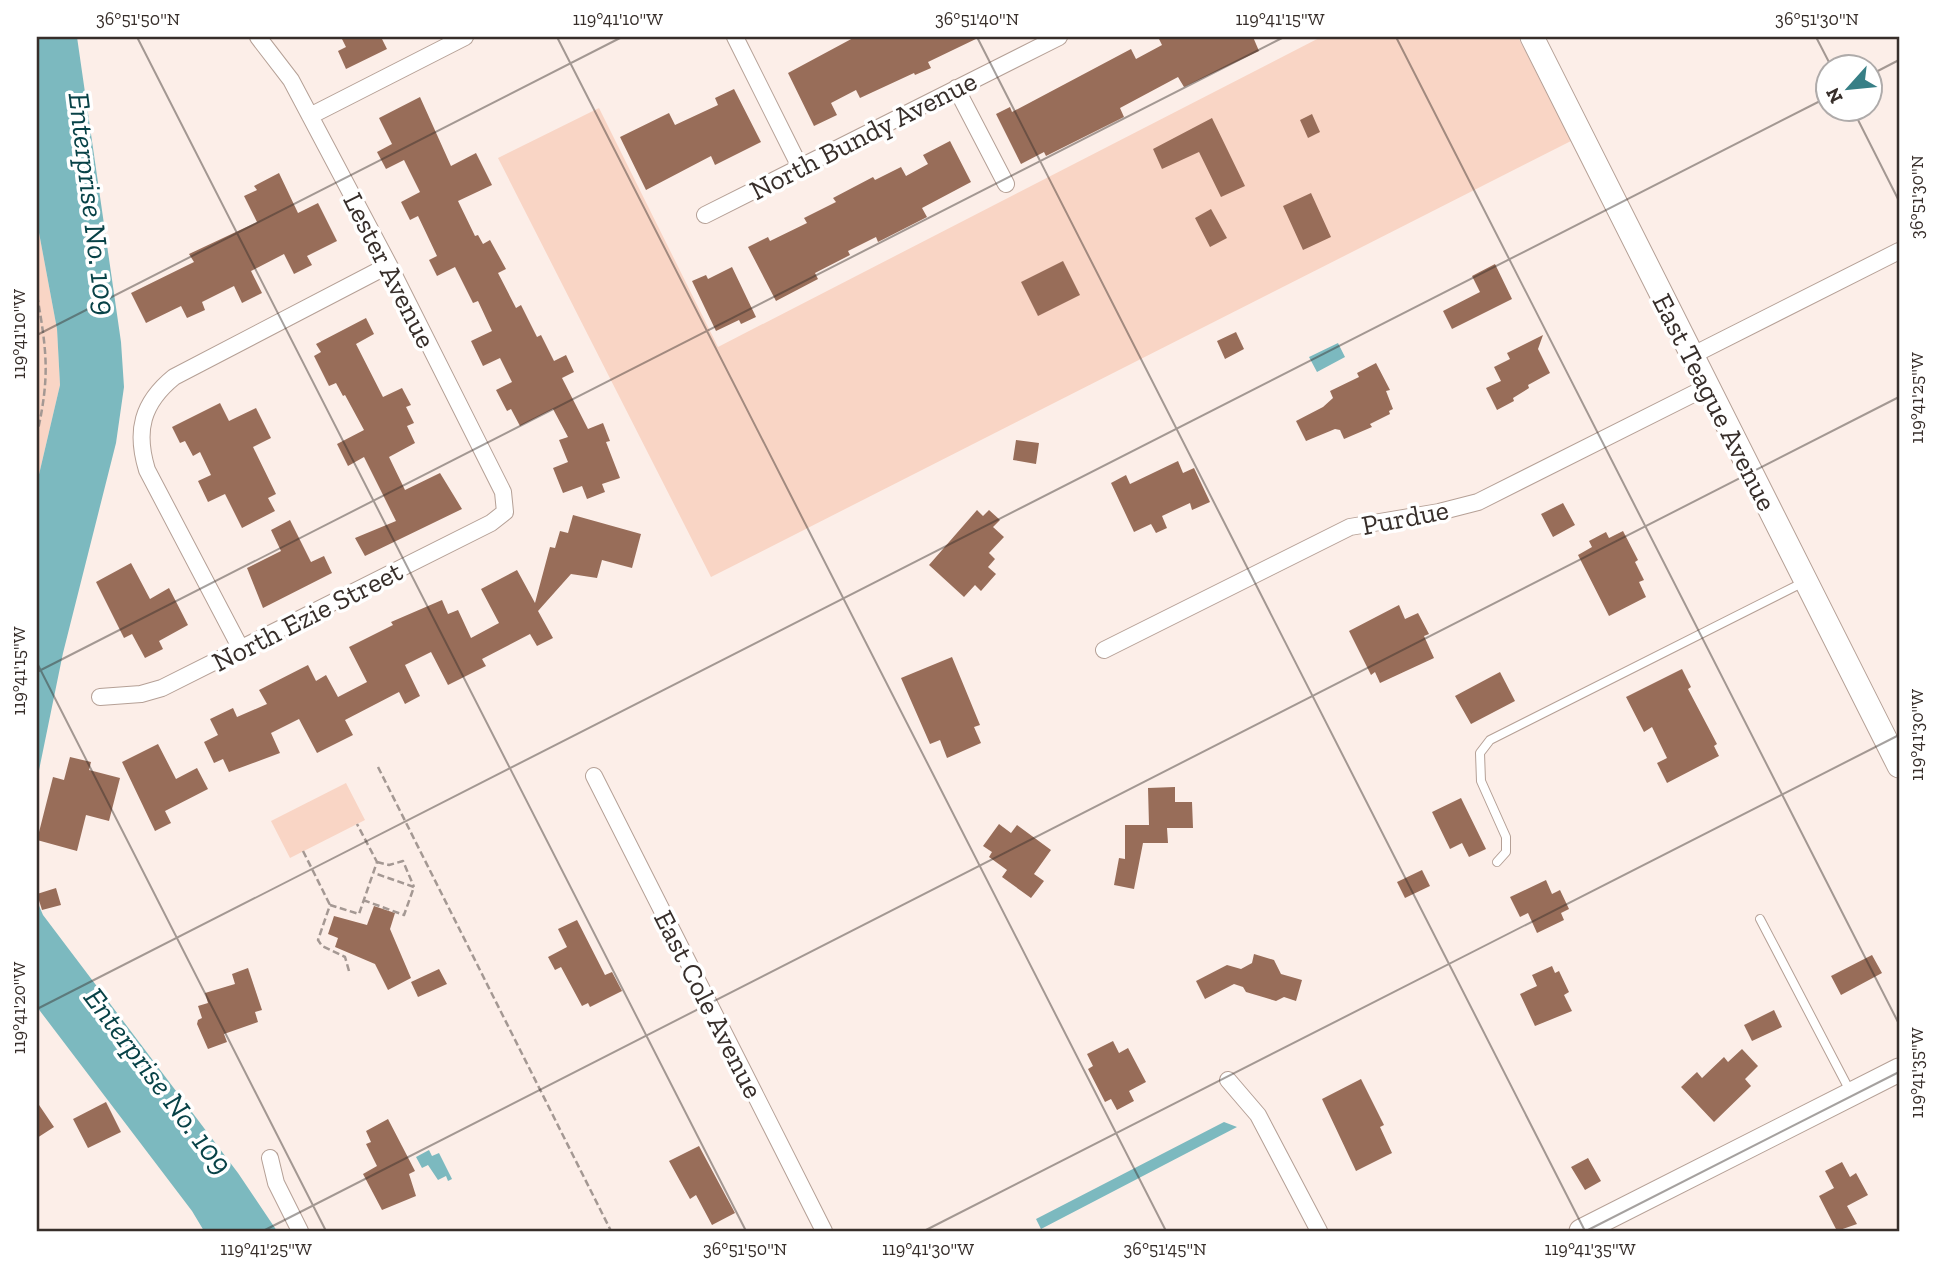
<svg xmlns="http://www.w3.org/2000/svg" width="1936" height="1268" viewBox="0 0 1936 1268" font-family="'Zilla Slab',serif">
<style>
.green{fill:#f9d5c5}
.water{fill:#7cb9bf}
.building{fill:#986d59}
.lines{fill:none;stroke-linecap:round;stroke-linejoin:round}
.lane-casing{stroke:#b5a096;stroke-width:10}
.street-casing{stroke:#b5a096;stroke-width:18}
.secondary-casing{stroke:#b5a096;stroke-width:25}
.path{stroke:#a49893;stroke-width:2.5;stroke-dasharray:7 3.5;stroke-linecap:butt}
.lane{stroke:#fff;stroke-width:8}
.street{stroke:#fff;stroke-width:16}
.secondary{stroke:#fff;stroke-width:23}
.ticks{fill:none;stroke:#372e2a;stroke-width:2;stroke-opacity:0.45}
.labels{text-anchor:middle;stroke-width:7;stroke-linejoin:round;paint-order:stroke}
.street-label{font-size:28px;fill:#372e2a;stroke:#fff}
.water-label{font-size:30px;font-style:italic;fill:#084247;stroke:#fff}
.neatline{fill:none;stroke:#372e2a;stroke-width:2.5}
.ticks-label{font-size:18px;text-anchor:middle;fill:#372e2a}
</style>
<rect width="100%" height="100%" fill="#fceee8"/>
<path class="green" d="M1321,37H1518L1571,141L711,577L498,158L599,108L718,347Z
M37,222L57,329L60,385L37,483Z
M346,783L365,820L290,858L271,821Z"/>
<path class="water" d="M37,37H77L121,342L124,387L116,443L63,653L37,780V483L60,385L57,329L37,222Z
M1338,343L1345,357L1317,372L1309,357Z
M37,901L43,915L238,1173L277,1231H204L192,1211L37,1007Z
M1224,1122L1237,1127L1041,1229L1036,1219Z
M429,1150L432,1156L439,1153L452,1179L448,1181L446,1176L438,1180L428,1165L422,1168L416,1157Z"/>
<path class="building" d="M341,37H381L387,49L346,69L338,51L346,47Z
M855,37H980L928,62L931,68L915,75L914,73L860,98L856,90L831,103L837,115L814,126L788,73Z
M1158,37H1253L1259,51L1184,87L1178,77L1120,108L1124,117L1046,156L1044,152L1021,164L996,114L1010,107L1012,112L1131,49L1136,59L1162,45Z
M734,89L761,142L715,165L711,156L646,190L620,137L669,113L675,125L718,105L715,98Z
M420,97L451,166L476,153L492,185L458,201L475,236L478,235L483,244L490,240L506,269L498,273L516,308L521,305L537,337L541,335L554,361L566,355L574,372L562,378L588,429L603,423L610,441L606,442L620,478L602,484L605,492L587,499L582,486L563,493L553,468L568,462L559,440L568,437L553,409L520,426L511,409L507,411L496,390L512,382L500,358L483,366L471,341L492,331L478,301L473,303L455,267L437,276L429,260L437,256L418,216L410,220L401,202L420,192L404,160L386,169L377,152L392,144L379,118Z
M1312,114L1320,132L1308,138L1300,120Z
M1212,118L1245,186L1221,197L1199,152L1162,169L1153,149Z
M950,141L971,182L922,208L927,217L878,242L876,237L848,251L850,255L815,273L818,279L776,301L748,247L768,237L770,241L807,223L804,218L836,202L833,198L873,177L875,180L901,167L906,176L928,164L923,155Z
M279,173L298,213L318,203L337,241L307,256L312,265L294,274L284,254L251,271L262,293L242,303L234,286L202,302L205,310L187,318L181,306L146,323L131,293L194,262L189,254L257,222L244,196L257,190L254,186Z
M1311,193L1331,237L1303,250L1283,206Z
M1211,209L1227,238L1210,247L1195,218Z
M1063,261L1080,295L1038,316L1021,282Z
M1495,264L1512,299L1452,329L1443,311L1480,292L1472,276Z
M732,267L756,317L741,324L739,320L716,331L692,281L706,275L708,279Z
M366,318L374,334L356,344L383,397L402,388L411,405L406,407L414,423L407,426L415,443L389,457L405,490L440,473L462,509L365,556L355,538L396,521L364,457L348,466L337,444L364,430L345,395L343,396L336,383L329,386L314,356L321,352L316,344Z
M1236,332L1244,349L1225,359L1217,341Z
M1543,335L1538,349L1550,373L1528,385L1529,388L1513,398L1514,401L1497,410L1486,388L1501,381L1494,367L1510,359L1507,353Z
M1376,363L1390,390L1386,391L1393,409L1389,411L1390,414L1370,424L1372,427L1344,439L1340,430L1335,429L1306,441L1296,421L1323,407L1333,398L1330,391L1359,377L1357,373Z
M220,403L229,421L256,408L271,438L253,447L276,494L268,498L275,511L242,528L225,494L208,502L198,481L211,475L200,452L193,456L185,441L180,443L172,427Z
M1016,440L1039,443L1036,464L1013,460Z
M1178,461L1183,473L1194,468L1210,502L1192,510L1190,503L1162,516L1167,528L1156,533L1151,524L1134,532L1111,483L1126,475L1130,484Z
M1563,503L1575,525L1553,537L1541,514Z
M977,510L983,516L989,510L1000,520L993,527L1004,537L989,553L995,559L988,567L996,574L981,591L975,585L964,597L929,565Z
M573,515L641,534L632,568L602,560L597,578L571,574L538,611L553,638L537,646L530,634L482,659L486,666L448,685L431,652L405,665L420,696L405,704L399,692L345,720L353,735L317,753L299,719L271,733L280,753L229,772L223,759L214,763L204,742L218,735L210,719L233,708L237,717L267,704L259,690L308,665L316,681L326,675L338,697L367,682L349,647L393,625L391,622L442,600L448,614L458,610L471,638L499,623L481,589L517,570L535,603L550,547L555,548L560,531L568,533Z
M290,520L311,562L324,556L332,573L263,608L247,568L281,551L271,530Z
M1623,531L1638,560L1635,562L1644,580L1639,582L1646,597L1609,616L1578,555L1592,547L1589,541L1606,532L1609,538Z
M131,563L150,599L169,588L188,625L159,641L163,649L145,658L132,634L124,638L96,582Z
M1399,605L1405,619L1418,613L1429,634L1424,636L1434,658L1380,683L1375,672L1371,675L1349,631Z
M952,657L980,725L974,727L981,743L947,758L940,740L930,744L901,678Z
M1682,669L1691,687L1688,689L1717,744L1714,746L1719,756L1667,783L1657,763L1667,758L1652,727L1644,732L1626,697Z
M1500,672L1515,701L1471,724L1455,696Z
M158,744L176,779L197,768L208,789L165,811L171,823L155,831L122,762Z
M70,757L91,762L89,770L120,778L109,821L86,815L77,851L37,840L53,777L64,780Z
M1175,787V802H1192L1193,828H1167L1168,843H1143L1134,889L1114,885L1119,858L1125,859V825H1149L1148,788Z
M1461,798L1486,849L1469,857L1462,843L1450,849L1432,812Z
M999,824L1011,833L1017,825L1051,850L1034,874L1044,881L1031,898L1002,877L1007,870L989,857L992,852L983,846Z
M1422,870L1430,886L1405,898L1397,882Z
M1546,880L1552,894L1560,890L1569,909L1561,913L1564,920L1537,933L1528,913L1520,917L1510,897Z
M56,888L61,905L42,910L37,894Z
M374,906L395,913L390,929L411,978L388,990L375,964L335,947L338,938L328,934L334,916L367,925Z
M577,920L605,975L612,972L622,991L590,1007L588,1003L582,1006L561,967L555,970L548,957L567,947L558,929Z
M1254,954L1274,960L1281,974L1302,980L1296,1001L1284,997L1276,1001L1246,992L1243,987L1234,984L1205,999L1196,981L1227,965L1241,969L1252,963Z
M1872,955L1882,973L1841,995L1831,976Z
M1552,966L1555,973L1559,971L1569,992L1564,995L1572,1011L1535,1026L1520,994L1537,986L1532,975Z
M248,968L262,1010L255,1012L258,1022L224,1034L227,1042L208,1049L197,1024L198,1020L202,1018L198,1006L208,1003L205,993L235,984L232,974Z
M439,969L447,984L418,997L411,982Z
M1774,1010L1782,1027L1752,1041L1744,1025Z
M1113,1041L1119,1053L1128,1048L1146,1082L1129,1091L1134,1101L1117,1110L1111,1099L1105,1102L1088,1069L1093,1066L1087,1054Z
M1742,1049L1758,1066L1745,1079L1751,1086L1714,1122L1681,1087L1697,1072L1702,1078L1724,1057L1728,1062Z
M1361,1079L1384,1125L1380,1127L1392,1153L1356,1171L1322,1099Z
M37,1102L54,1127L37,1138Z
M106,1102L121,1132L88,1148L73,1119Z
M388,1119L415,1171L409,1174L416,1196L382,1210L363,1174L377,1166L366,1144L371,1142L366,1131Z
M699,1146L735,1213L712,1225L696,1195L690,1199L669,1161Z
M1588,1158L1601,1181L1585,1190L1571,1167Z
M1842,1162L1850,1177L1856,1173L1868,1195L1847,1206L1857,1224L1837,1231L1819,1196L1834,1188L1825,1171Z"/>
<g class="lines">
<g class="lane-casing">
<path id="lane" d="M1497,862L1506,852V837L1481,781L1480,753L1490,740L1802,583
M1760,919L1850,1091"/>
</g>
<g class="street-casing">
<path id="street" d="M735,37L800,167
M956,88L1006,184
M310,116L465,37
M705,215L1059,37
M1691,356L1899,251
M241,649L147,470C135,431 142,403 174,377L389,265
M1104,650L1350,527L1439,512L1478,502L1707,387
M100,697L141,694L162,688L491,523L505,512L503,492L389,265L291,80L258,37
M594,776L824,1231
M1228,1080L1258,1115L1319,1231
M270,1158L276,1183L300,1231"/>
</g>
<g class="secondary-casing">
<path id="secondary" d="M1532,37L1899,766
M1581,1231L1899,1070"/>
</g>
<path class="path" d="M37,295C47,352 50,377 37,434
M378,767L611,1231
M303,851L330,905
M377,862L389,865L403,861L414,887
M363,900L404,915L414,887L374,873
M349,971L345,957L322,946L318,940L330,905L359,914L377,862L357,824"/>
<use href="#lane" class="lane"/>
<use href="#street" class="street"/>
<use href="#secondary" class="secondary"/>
</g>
<path class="ticks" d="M137,37L746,1231M557,37L1166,1231M977,37L1585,1231M1396,37L1899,1024M1816,37L1831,66M1870,75L1899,60M1852,108L1899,201M37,335L622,37M37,663L326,1231M37,672L1284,37M37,1009L1828,97M263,1231L1899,397M924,1231L1899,735M1586,1231L1899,1072"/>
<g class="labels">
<g class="street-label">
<text transform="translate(863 135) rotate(-27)" y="10">North Bundy Avenue</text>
<text transform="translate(390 270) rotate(63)" y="10">Lester Avenue</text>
<text transform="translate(1715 402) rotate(63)" y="10">East Teague Avenue</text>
<text transform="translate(1405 517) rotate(-11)" y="10">Purdue</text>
<text transform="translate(307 616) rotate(-27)" y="10">North Ezie Street</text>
<text transform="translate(709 1004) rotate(63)" y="10">East Cole Avenue</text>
</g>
<g class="water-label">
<text transform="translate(92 204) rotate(83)" y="10">Enterprise No. 109</text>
<text transform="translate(158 1081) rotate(53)" y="10">Enterprise No. 109</text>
</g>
</g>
<rect width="1936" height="1268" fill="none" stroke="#ffffff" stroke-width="77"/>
<g transform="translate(1849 88) rotate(243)"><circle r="33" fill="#ffffff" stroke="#afabaa" stroke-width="2"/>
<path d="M0-5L12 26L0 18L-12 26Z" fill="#377f86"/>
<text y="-10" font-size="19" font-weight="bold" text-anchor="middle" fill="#372e2a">N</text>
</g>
<rect x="38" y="38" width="1860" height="1192" class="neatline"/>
<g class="ticks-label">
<text x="138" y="25">36°51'50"N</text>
<text x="618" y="25">119°41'10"W</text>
<text x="977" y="25">36°51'40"N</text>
<text x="1280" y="25">119°41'15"W</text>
<text x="1817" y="25">36°51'30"N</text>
<text transform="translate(1917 197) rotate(-90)" y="6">36°51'30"N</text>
<text transform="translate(19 334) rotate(-90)" y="6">119°41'10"W</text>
<text transform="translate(1917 398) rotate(-90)" y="6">119°41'25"W</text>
<text transform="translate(19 671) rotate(-90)" y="6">119°41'15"W</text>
<text transform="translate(1917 735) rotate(-90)" y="6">119°41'30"W</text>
<text transform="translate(19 1008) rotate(-90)" y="6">119°41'20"W</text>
<text transform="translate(1917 1073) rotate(-90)" y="6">119°41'35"W</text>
<text x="266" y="1255">119°41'25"W</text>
<text x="745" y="1255">36°51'50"N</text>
<text x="928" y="1255">119°41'30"W</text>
<text x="1165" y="1255">36°51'45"N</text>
<text x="1590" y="1255">119°41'35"W</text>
</g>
</svg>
